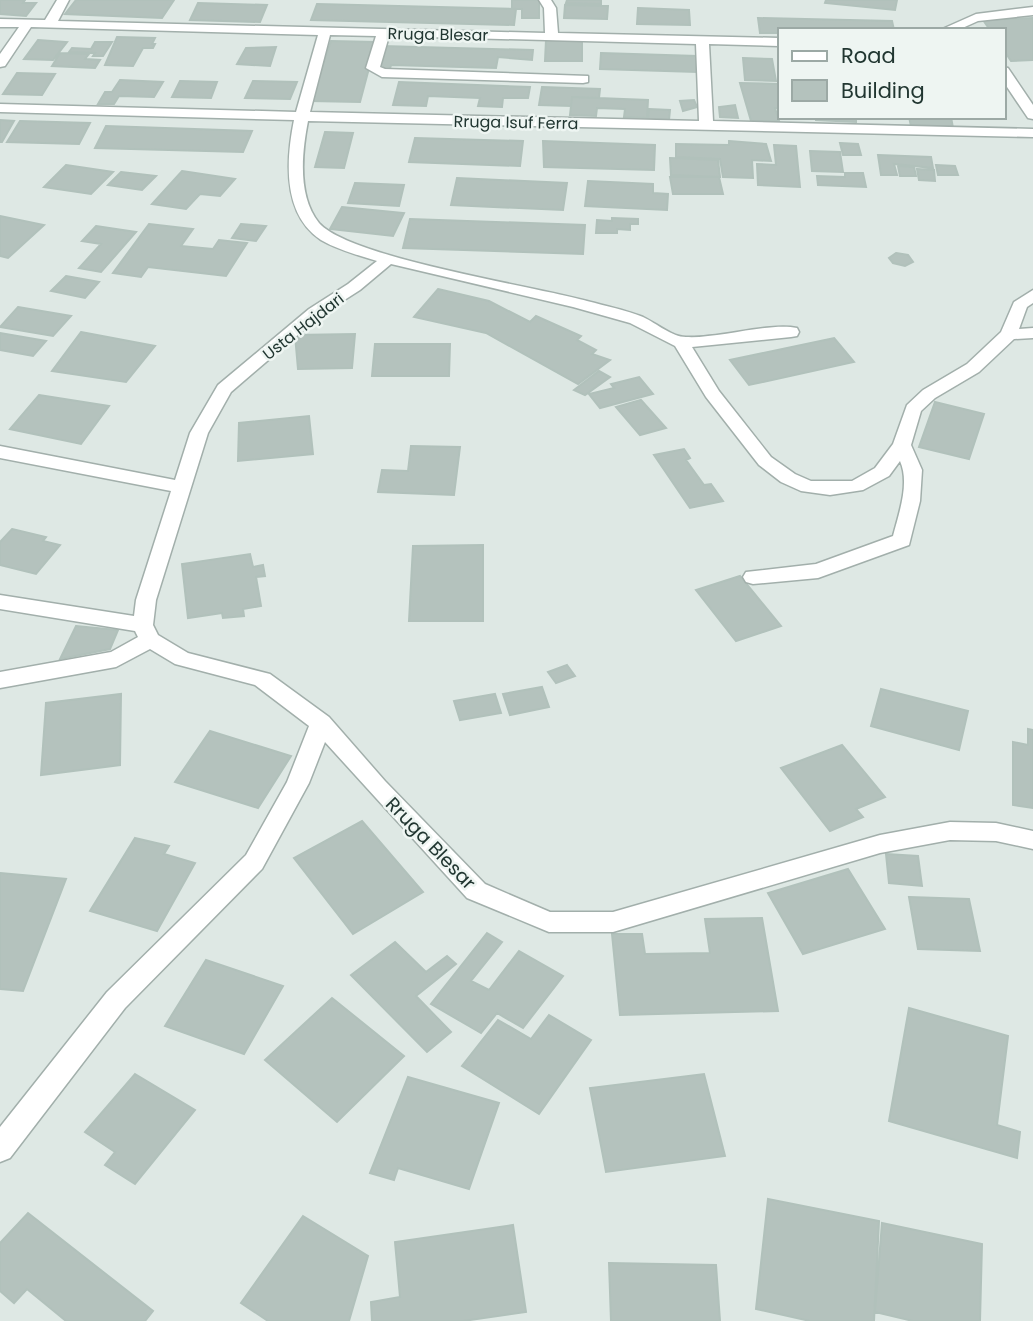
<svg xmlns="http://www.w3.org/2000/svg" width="1033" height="1321" viewBox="0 0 1033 1321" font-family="Poppins,sans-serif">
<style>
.building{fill:#b4c2bd;stroke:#b1c1bb;stroke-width:2}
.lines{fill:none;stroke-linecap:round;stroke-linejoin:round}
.minor-casing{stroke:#a2afab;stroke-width:3}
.minor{fill:#fff;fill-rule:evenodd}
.labels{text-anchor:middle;stroke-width:5;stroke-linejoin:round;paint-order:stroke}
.far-street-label{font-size:16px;fill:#213631;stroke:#eef5f2}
.street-label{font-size:19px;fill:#213631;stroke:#eef5f2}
</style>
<rect width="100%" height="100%" fill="#dee8e4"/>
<path class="building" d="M0,0H25L23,3H36L26,16L0,14Z
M76,0H174L162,18L65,14Z
M512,0H539V18H522V9H512Z
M567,0H601V4L566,3Z
M826,0H897L895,10L825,3Z
M198,3L267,5L260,22L190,20Z
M317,4L516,9L514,25L311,20Z
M565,5L608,6L607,19L564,18Z
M638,8L689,10L690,25L637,24Z
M758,18L892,21L894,30H779V33H760Z
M1033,18V60L1011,61L1003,49V30H990L983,20Z
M117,37L155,38L152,44H155L153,48H143L133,66L105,65Z
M38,40L67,42L53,60L24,59Z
M546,40L582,41V61H545Z
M331,41L376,42L360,102L311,101Z
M95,42H112L103,56H93L95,53L69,52L72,48L91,49Z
M382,46L533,50L532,60L498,57L496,68L391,65L390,69H376Z
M276,47L270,66L237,64L246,48Z
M60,53L89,54L85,59L100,60L95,68L52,66Z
M601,53L697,56V72L600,69Z
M743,58L772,59L776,81L745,80Z
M17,73L55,74L42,95L3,94Z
M120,80L163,82L154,97L119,96L114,104H98L105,92H112Z
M180,81L217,82L211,98L172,97Z
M253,81L297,82L290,99L245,98Z
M399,82L530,87L528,98H503L502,107L478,106L480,98L428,96L426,106L393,105Z
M740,83L779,84V108H775L779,121H751Z
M542,87L600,89L599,98L572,97L571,106L539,105Z
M572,97L648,100L647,118L624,117L625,109L597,108L596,116L570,115Z
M694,100L697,107L683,111L680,101Z
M735,105L738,118L720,117L719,107Z
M649,109L670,110L669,120L648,119Z
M816,117H856V122L816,120Z
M909,117H951L953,128L911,126Z
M0,120L14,121L2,142H0Z
M20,121L90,123L79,144L7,142Z
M106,126L252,131L243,152L95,148Z
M325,132L353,133L344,168L315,167Z
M415,138L523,141L520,166L409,162Z
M543,141L655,145L654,170L544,167Z
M729,141L766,144L771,161L752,160L753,178L723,177L720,159L676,157V144L729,145Z
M840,143L858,144L861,155H843Z
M774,145L796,146L800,187L758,185L757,164L776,165Z
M810,151L840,152L843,172L812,171Z
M878,155L931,157L933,168L894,164L897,175H881Z
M670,158L718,160L720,177L671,175Z
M66,165L113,172L91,194L44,187Z
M936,165L955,166L958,175H938Z
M898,166L914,167L916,176H900Z
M917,169L934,170L935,181L919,180Z
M182,171L235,179L220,196L200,194L186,209L152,204Z
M121,172L156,176L142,190L108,185Z
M845,173H863L866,187L818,185L817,176L845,177Z
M670,177H719L723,194H673Z
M457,178L567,183L563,210L451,205Z
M588,181L653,184V193L668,194L667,210L585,206Z
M355,183L404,185L399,206L348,203Z
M342,207L404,213L393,236L330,229Z
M0,216L44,225L8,258L0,256Z
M612,218L638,219V224H630V230L617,229V233H596L597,220L612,221Z
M410,219L585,225L583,254L403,248Z
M149,224L193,229L181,246L213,249L219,240L247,243L226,276L148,267L141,277L113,273Z
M241,224L266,226L256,241L232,238Z
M96,226L136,232L101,272L79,268L101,244L82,241Z
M896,253L908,255L913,262L905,266L893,263L889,258Z
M66,276L99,282L85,298L51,291Z
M438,289L489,301L530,322L536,316L581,336L577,340L596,350L592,354L610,360L578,384L486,333L414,317Z
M18,307L71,316L53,336L0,327Z
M81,332L155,346L126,382L52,371Z
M0,333L46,341L33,356L0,350Z
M355,334L352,368L298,369L295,335Z
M834,338L854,362L749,385L730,360Z
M375,344H450L449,376H372Z
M599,371L610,377L585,395L574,390Z
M639,377L653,394L600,408L589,394L614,388L611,384Z
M39,395L109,406L81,444L10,429Z
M641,400L666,428L640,435L616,407Z
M935,402L984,414L969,459L919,447Z
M309,416L313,454L238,461L239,423Z
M411,446L460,447L454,495L378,492L382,470L408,471Z
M684,449L690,458L686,460L704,485L711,484L723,501L690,508L654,455Z
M12,529L46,537L43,541L60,545L36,574L0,565V542Z
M483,545V621H409L413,546Z
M250,554L253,567L263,565L265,576L256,577L261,606L243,609L244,616L223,618L222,613L188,618L182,564Z
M740,576L781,626L736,641L696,590Z
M76,626L118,630L110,649L60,659Z
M567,665L575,676L556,683L548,672Z
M542,687L549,707L510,715L503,694Z
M881,689L968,711L959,750L871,726Z
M121,694L120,765L41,775L46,703Z
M495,694L501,713L460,720L454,701Z
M1028,729L1033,730V808L1013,805V742L1028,745Z
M210,731L291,756L258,808L175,782Z
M842,745L885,797L856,809L863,817L830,831L781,768Z
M362,821L423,892L353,934L294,858Z
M135,838L169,846L164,854L195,863L157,931L90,911Z
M886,854L918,856L922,886L889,883Z
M848,869L885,929L803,954L768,893Z
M0,873L66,879L23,991L0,989Z
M909,897L969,899L980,951L918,949Z
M762,918L778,1011L620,1015L612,934H642L645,954L710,953L705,919Z
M487,933L502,942L471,981L489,990L519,951L563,976L523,1028L497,1013L481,1033L431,1004Z
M395,942L426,972L447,956L456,964L416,996L451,1032L427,1052L351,975Z
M206,960L283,986L244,1054L165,1026Z
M332,998L404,1056L337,1122L265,1060Z
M909,1008L1008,1036L997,1125L1020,1132L1017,1158L889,1121Z
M549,1015L591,1040L539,1114L462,1066L498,1020L531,1039Z
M135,1074L195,1110L135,1184L105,1165L115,1152L85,1132Z
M704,1074L725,1156L606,1172L590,1088Z
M408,1077L499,1103L469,1189L398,1168L394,1180L370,1173Z
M768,1199L879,1221L874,1321H810L756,1309Z
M28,1213L153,1311L145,1321H66L27,1289L14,1303L0,1291V1243Z
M303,1216L368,1256L349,1321H268L241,1303Z
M882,1223L982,1244L980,1321H913L875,1312Z
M513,1225L526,1312L463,1321H372L371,1302L400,1297L395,1242Z
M609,1263L716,1265L720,1321H611Z"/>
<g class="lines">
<g class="minor-casing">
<path id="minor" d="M57,0H69L58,21L545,33L544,8L539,0H551L556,8L558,33L779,38V46L709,44L713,121L1033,129V137L308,121C302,152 297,196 319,223C350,258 533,286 587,301C606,306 626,310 643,317C656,323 672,337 686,337C717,339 770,322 797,328L799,332L797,336L791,337L692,347L719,391L771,457L795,474L811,481H852L875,468L893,444L907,405L923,390L967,364L1001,332L1014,302L1033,290V303L1027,307L1019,329L1033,328V338L1014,339L979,372L935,398L921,411L911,445L922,470L920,501L909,545L818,578L753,584L746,582L743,577L746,572L816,564L893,536C899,513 910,483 900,461L889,476L863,490L830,495L801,491L781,482L759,465L706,397L675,346L630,323L573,307L391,264L360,290L321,315L231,392L208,433L156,600L153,625L158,635L188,653L270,674L329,717L385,781L485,884L550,912H613L880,835L950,822L996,823L1033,831V849L996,841L950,840L880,853L613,932H549L467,898L325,742L309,783L262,869L125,1008L10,1158L0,1162V1127L107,992L246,855L287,782L309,726L255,685L175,664L150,649L116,667L0,688V672L111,652L138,637L135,631L0,609V595L134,616L136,600L171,491L0,458V446L175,480L190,433L218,385L309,309L348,284L377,261C358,255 338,250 321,240C282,214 286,160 294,120L0,112V104L296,112L318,35L31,27L5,66L0,67V54L19,27H0V19L45,20ZM330,35L376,36L366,68L382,77L583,83L588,82V76L385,69L380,67L389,36L696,44L699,121L310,112Z
M1033,7V15L978,21L958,30H940L976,14Z
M1003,67L1008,68L1033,105V119L1028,118L1003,81Z"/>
</g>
<use href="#minor" class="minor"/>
</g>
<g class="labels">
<g class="far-street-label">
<text transform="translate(438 34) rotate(1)" y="6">Rruga Blesar</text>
<text transform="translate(516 122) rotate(1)" y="6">Rruga Isuf Ferra</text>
<text transform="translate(303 326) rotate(-38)" y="6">Usta Hajdari</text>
</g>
<g class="street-label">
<text transform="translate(431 843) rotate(46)" y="7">Rruga Blesar</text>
</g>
</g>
<rect x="778" y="28" width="228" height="91" fill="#eef5f2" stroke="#9ca9a5" stroke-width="2"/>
<rect x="792" y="51" width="35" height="10" fill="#ffffff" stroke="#9ca9a5" stroke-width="2"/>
<text x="841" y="63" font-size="21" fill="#213631">Road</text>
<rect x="792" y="80" width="35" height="21" fill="#b4c2bd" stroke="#9ca9a5" stroke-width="2"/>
<text x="841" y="98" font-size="21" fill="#213631">Building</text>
</svg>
